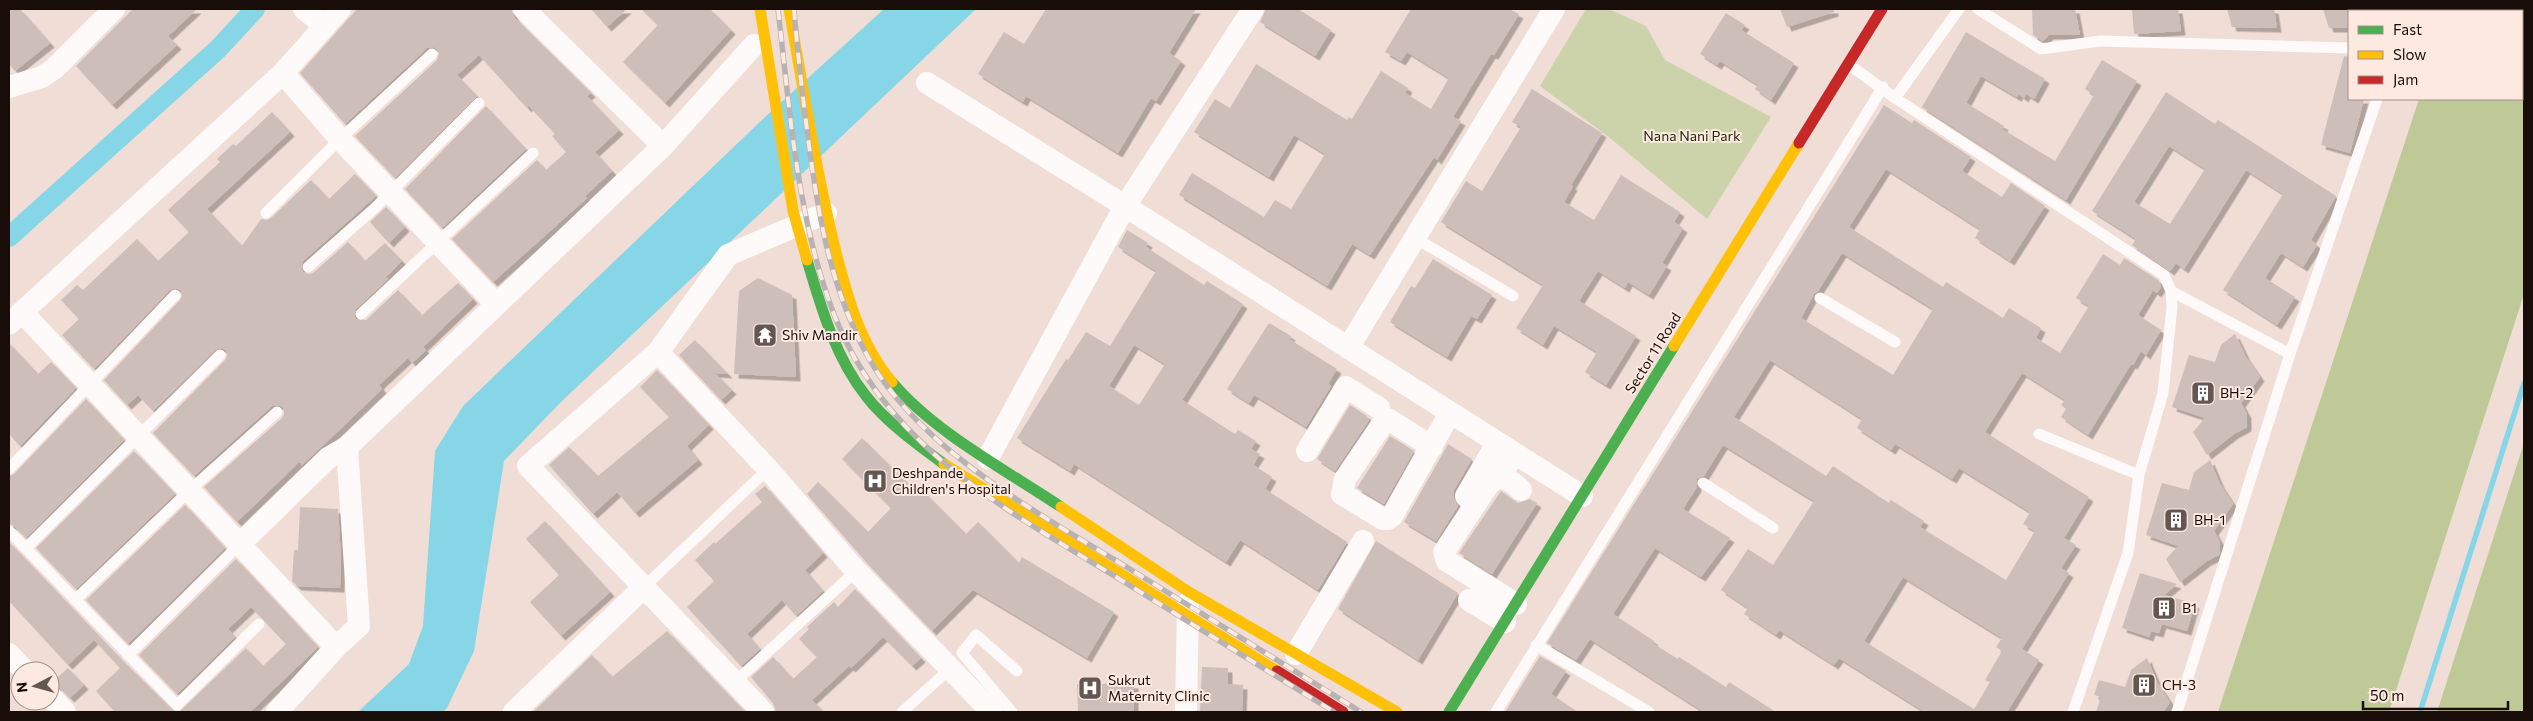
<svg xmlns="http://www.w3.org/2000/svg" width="2533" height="721" viewBox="0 0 2533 721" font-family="Commissioner,sans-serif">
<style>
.green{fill:#ccd3ab}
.forest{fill:#bfc998}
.water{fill:#86d6e7}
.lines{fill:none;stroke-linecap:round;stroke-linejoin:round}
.stream{stroke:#86d6e7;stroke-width:5.5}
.canal{stroke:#86d6e7;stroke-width:20}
.building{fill:#cdbeba;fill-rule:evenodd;filter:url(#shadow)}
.lane{stroke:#fdfaf9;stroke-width:11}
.street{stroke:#fdfaf9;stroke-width:22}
.fast{stroke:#4caf50;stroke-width:11}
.slow{stroke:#ffc107;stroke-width:11}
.jam{stroke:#c62828;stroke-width:11}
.rail-casing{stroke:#b8b3b2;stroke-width:5.5}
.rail{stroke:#fee9e0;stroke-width:4;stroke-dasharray:11;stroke-linecap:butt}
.labels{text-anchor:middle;stroke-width:4;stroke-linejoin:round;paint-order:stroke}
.park-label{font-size:14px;fill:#212e0b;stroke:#fee9e0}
.poi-label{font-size:14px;fill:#180d08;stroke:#fee9e0;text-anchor:start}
.street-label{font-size:14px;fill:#180d08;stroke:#fee9e0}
</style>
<defs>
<filter id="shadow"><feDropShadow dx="4.5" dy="4.5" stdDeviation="0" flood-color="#0004"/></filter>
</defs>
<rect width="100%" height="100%" fill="#f0ddd5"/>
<path class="green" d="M1586,9H1609L1646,26L1665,60L1771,117L1707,219L1610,138L1540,86Z"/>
<path class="forest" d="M2448,9H2524V294L2389,712H2218L2419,99H2522V11H2447Z
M2524,443V712H2437Z"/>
<path class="water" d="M884,9H976L560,403L504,461L474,651L447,708L443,712H358L409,664L423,626L435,451L463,406L764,118Z"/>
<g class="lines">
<path class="stream" d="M2420,712L2524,383"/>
<path class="canal" d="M9,237L218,49L255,9"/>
</g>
<path class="building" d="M9,9H20L50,43L15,71L9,64Z
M133,9H197L168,36L177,45L112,105L76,66Z
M357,9H511L515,18L591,93L587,96L619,130L595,152L612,171L585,196L587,198L493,282L452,239L537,160L546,170L566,152L552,136L555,134L529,106L527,108L479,55L457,75L477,96L395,178L355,136L437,60L439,53L435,47L427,48L345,124L300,73Z
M591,9H627L607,27Z
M641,9H710L731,30L665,103L623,62L658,25Z
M1046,9H1196L1169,53L1181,61L1156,101L1151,98L1118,153L1026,96L1023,102L978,74L1004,32L1024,44Z
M1266,9H1298L1331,30L1315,56L1260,22Z
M1411,9H1509L1519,14L1494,55L1491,54L1453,117L1461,121L1437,160L1434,157L1370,255L1352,244L1327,286L1179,195L1192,173L1264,217L1275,200L1291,209L1325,154L1294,135L1269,177L1194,132L1215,99L1230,108L1256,64L1347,120L1349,117L1352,119L1381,71L1408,88L1405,93L1431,109L1449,78L1407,52L1401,61L1385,52Z
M1780,9H1834V12L1787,27Z
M2032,9H2075L2080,35H2049L2043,41L2033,35Z
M2132,9H2178L2181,31L2134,34Z
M2227,9H2274L2277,28L2232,27Z
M2323,9H2349V28H2329Z
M1726,13L1745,25L1741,30L1794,63L1771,100L1755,89L1758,85L1720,61L1717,65L1700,54Z
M1966,32L2045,79L2034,99L2026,94L2024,98L2019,94L2017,97L1981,76L1966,103L2004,126L2002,129L2055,161L2094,95L2085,89L2102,60L2137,81L2066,200L1922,107Z
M2344,56L2349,57V99H2364L2350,153L2321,145Z
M1532,89L1602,133L1571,185L1573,186L1564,202L1594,220L1621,175L1680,212L1674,222L1683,228L1662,263L1667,266L1649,295L1628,282L1625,288L1598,271L1579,301L1636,336L1606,385L1585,372L1597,352L1554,326L1543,345L1516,328L1543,285L1441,222L1466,181L1482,191L1521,127L1512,122Z
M2166,92L2215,124L2218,120L2336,196L2311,240L2317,245L2303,267L2281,253L2265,278L2295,297L2277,325L2223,290L2283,194L2246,170L2184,269L2176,263L2170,271L2132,245L2136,239L2092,211ZM2169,146L2205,169L2170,224L2134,202Z
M1884,105L1912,123L1914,120L1971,157L1962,171L2002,197L2011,183L2045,206L2010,261L1975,238L1980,229L1886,169L1849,227L1943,287L1946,282L2003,318L2009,308L2041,328L2036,338L2060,353L2089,306L2076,298L2103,254L2120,265L2124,258L2158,280L2161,287L2157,293L2153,290L2138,315L2161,330L2146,355L2141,351L2133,365L2131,364L2088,435L2061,417L2066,409L2061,405L2065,400L2022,373L1985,432L2089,497L2064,538L2076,545L2061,568L2069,573L2022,649L2039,660L2007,712H1925L1839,658L1834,665L1779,630L1776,635L1744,614L1748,608L1721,590L1748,549L1773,565L1814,501L1723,445L1704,476L1696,479L1697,487L1683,509L1730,538L1701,577L1655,548L1613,614L1654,641L1652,643L1678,659L1679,657L1726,687L1729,682L1776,712H1704L1590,639L1576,660L1547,643ZM1842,253L1933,309L1893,375L1801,318L1814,294L1818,291ZM1770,360L1862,419L1857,428L1891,450L1895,444L1952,479L1959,468L2030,512L2023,524L2035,531L2006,580L1920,527L1924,521L1891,500L1889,503L1833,466L1826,476L1734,417ZM1903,577L2002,638L1996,647L2002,651L1985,680L1990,682L1974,709L1864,641Z
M486,106L526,149L442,228L405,189Z
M272,112L290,132L207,209L242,246L261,219L267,220L271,218L311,180L329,199L355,174L376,196L303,261L301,268L303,272L309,274L313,273L348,242L365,261L385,243L402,261L386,277L388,279L356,309L354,315L356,319L366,320L398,290L422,315L458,283L473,299L423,347L426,350L412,363L408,358L379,385L382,389L334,435L301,466L302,462L298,463L237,522L204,487L282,418L284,414L283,407L279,405L272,406L194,476L153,433L225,360L227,356L226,350L221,348L215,350L153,411L138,395L127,405L104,380L180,300L182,296L180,290L176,288L170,290L94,369L62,335L79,319L61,300L77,285L83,290L137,239L158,261L189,232L168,210L220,162L217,159L233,144L236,146Z
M386,207L405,227L389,243L370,222Z
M1127,230L1148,243L1146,247L1204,285L1207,281L1243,304L1182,400L1235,434L1238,430L1256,441L1251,449L1260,454L1253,465L1272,477L1265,489L1347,542L1318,590L1240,540L1226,562L1074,464L1070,471L1017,438L1066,359L1068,360L1086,332L1110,346L1156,271L1118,247ZM1134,345L1165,364L1139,405L1109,386Z
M1433,259L1492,295L1477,319L1471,316L1447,357L1390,322L1411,286L1415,288Z
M758,278L792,295L796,377L734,374L739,291Z
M1269,323L1291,336L1289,339L1337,369L1328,384L1331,386L1306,427L1254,395L1249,403L1227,389Z
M2235,334L2246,357L2260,377L2241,403L2247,414V427L2234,434L2207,455L2193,432L2205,418L2172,407L2189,355L2215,362L2221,345Z
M695,340L728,374L715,373L732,390L721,400L679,355Z
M9,343L38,374L51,362L76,388L20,446L9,434Z
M657,370L709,425L687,446L698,460L635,513L617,492L593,514L549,465L569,447L598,476L669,417L640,387Z
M86,399L124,440L26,538L14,526L9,524V476L14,474Z
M1350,405L1367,416L1366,418L1369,420L1335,471L1317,459Z
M1390,436L1414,451L1384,504L1357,488Z
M862,438L912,487L915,483L966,534L978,522L1019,563L1022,557L1114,612L1087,658L973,590L932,631L866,562L807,494L818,482L868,532L891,508L842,459Z
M1448,444L1472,459L1454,490L1453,496L1458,506L1436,541L1404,522Z
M134,451L175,494L76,589L36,548Z
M2210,460L2220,484L2233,504L2214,531L2220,542L2219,555L2207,561L2180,582L2166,559L2178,546L2146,535L2162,483L2189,490L2194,472Z
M765,486L823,553L805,570L823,591L796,616L782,600L747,634L760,649L741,666L687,607L714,581L695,560L714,542L715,544L762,502L755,494Z
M1501,491L1518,503L1530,499L1537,503L1492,574L1459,553Z
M185,505L225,548L128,644L86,600Z
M300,507L338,509L341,558L340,588L297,586L292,581L294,550H298Z
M545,521L610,592L561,636L530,602L559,575L526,539Z
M1376,541L1458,593L1418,660L1338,609Z
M9,542L122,660L175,712H115L96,691L120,668L94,640L68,665L9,601Z
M236,559L318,647L250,712H179L246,648L263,666L286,644L251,607L228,629L235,637L177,694L139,655Z
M2140,573L2177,584L2164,595L2195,604L2187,631L2162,624L2159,633L2151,631L2149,637L2122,628Z
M855,589L921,658L912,666L883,637L851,668L849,666L812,700L824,712H776L773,703L751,677L773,657L793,679L817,657L799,639L809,629L807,627L834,602L838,607Z
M667,631L745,712H533L592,655L612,677Z
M1540,656L1566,671L1551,694L1578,712H1505Z
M2147,658L2157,682L2170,702L2163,712H2096L2101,697L2094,695L2099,680L2125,687L2131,670Z
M1202,667L1228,668V684L1243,685L1242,712H1200Z
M68,668L84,685L70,698L59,687L51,683Z
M1077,684H1134V712H1078Z"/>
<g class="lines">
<path class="lane" d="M1978,9L2041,49L2100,41L2349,48
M2407,11L2408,9
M1848,64L1895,98L2164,275L2171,291L2172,307L2163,393L2139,475L2128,553L2073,712
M1895,98L1959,9
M266,213L340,139L432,54
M1415,238L1513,296
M308,267L376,207L479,103
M2171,291L2290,354
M1820,298L1895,342
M361,314L533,153
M2039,434L2139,475
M9,469L175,295
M1703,483L1773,528
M9,531L177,705L259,624
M26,548L220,355
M644,587L768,469
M75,600L190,490L277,412
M1536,645L1649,712
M128,655L240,544
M735,682L856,571
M902,712L951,668
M1012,712L962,653L976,635L1017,671
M1496,712L1883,87
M2177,712L2290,354L2377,99"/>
<path class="street" d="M304,9L325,26
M524,9L663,146
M283,73L340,139L496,304
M927,83L1125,206L1582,496
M9,87L42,77L55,68L114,9
M22,312L336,647
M9,324L283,73L340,9
M1348,348L1554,9
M658,352L768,469L856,571L992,712
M1432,447L1388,419L1385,420L1345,479L1342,494L1383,519H1388L1392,516L1450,413
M1307,451L1346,387L1379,408
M1514,454L1503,472L1488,485L1444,552L1447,561L1516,604
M988,458L1125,206L1253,9
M1499,476L1513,483L1521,490
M1466,496L1497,443
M240,544L328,458L347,447L663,146L754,45
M1469,600L1505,622
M9,654L25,671
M1296,654L1363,541
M50,696L65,712
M277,712L336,647L359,626L347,447
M514,712L644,587
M763,712L528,466L658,352L728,255L826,213
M1186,712L1188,603"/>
<path class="fast" d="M807,260C821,307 835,357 866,396C886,422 918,445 944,464
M892,382C935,433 1006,470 1061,507
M1449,712L1674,346"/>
<path class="slow" d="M760,9L793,211L807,260
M789,9C803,87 815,166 834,244C846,292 859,343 892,382
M1674,346L1799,143
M944,464L1277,671
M1061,507L1189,592L1397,712"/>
<path class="jam" d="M1799,143L1882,9
M1277,671L1343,712"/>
<g class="rail-casing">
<path id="rail" d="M778,9C790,112 797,220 835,317C887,448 1007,510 1121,580C1192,624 1263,668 1334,712
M794,9C797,49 802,90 807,130C817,208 829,285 867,355C919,451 1042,515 1133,571C1209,618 1285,665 1361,712"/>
</g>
<use href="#rail" class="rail"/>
</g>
<defs>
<g id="temple-square" transform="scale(1.25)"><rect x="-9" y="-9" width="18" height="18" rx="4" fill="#645650" stroke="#fee9e0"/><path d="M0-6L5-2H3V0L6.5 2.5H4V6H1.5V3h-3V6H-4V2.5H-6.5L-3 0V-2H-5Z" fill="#fff"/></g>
<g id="building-square" transform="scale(1.25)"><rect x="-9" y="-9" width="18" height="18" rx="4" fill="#645650" stroke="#fee9e0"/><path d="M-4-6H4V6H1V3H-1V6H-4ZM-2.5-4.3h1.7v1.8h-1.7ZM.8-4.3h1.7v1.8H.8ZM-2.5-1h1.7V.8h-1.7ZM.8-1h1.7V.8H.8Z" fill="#fff"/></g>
<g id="hospital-square" transform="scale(1.25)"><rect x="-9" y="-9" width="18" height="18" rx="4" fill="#645650" stroke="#fee9e0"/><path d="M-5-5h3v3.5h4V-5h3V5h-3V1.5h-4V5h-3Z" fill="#fff"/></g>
</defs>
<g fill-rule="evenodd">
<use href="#temple-square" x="765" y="335"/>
<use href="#building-square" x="2203" y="393"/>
<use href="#hospital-square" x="875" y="481"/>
<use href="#building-square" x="2176" y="520"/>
<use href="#building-square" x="2164" y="608"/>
<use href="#building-square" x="2144" y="685"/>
<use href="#hospital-square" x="1090" y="688"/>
</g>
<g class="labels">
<g class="park-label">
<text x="1692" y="141">Nana Nani Park</text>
</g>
<g class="poi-label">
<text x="782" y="340">Shiv Mandir</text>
<text x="2220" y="398">BH-2</text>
<text x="892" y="478">Deshpande<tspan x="892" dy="16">Children's Hospital</tspan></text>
<text x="2194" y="525">BH-1</text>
<text x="2182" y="613">B1</text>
<text x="1108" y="685">Sukrut<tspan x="1108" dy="16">Maternity Clinic</tspan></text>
<text x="2162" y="690">CH-3</text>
</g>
<g class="street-label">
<text transform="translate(1653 353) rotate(-58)" y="5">Sector 11 Road</text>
</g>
</g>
<rect width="2533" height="721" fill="none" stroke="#180d08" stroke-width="20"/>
<rect x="2348" y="10" width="175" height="90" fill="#fee9e0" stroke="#a2918a"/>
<rect x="2358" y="26" width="25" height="8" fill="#4caf50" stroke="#a2918a"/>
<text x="2393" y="35" font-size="15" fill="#180d08">Fast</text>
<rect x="2358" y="51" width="25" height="8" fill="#ffc107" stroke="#a2918a"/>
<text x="2393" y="60" font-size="15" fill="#180d08">Slow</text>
<rect x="2358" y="76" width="25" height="8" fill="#c62828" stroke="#a2918a"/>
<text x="2393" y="85" font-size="15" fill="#180d08">Jam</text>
<g transform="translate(35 686) rotate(264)"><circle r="24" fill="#fee9e0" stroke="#a2918a"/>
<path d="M0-4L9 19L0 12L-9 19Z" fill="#645650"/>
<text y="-8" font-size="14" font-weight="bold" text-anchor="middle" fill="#180d08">N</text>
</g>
<path d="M2363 701v8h145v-8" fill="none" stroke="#180d08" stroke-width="2.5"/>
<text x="2370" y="701" font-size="15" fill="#180d08" stroke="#fee9e0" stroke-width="4" paint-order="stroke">50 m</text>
</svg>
